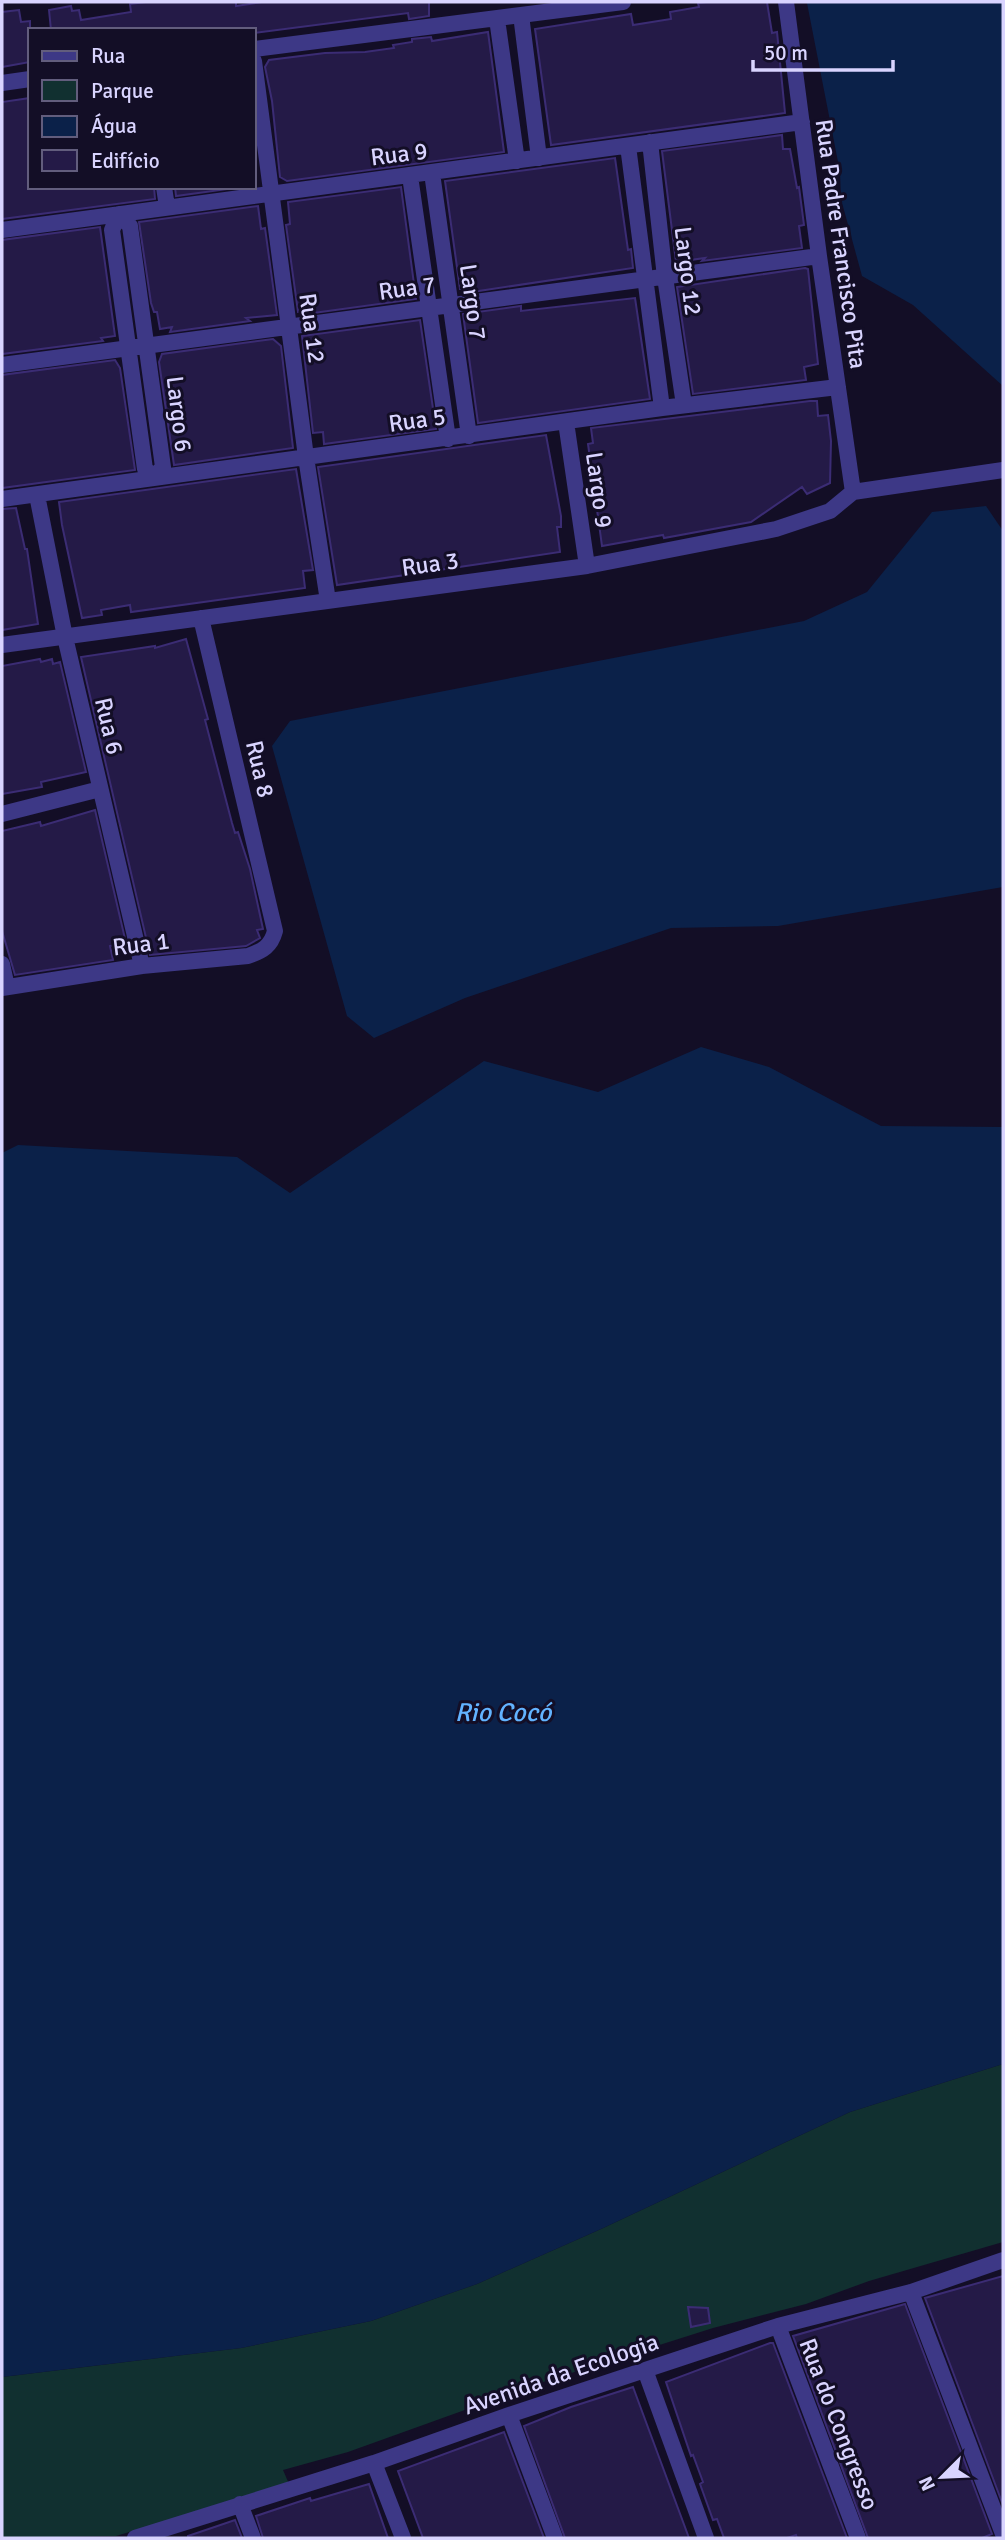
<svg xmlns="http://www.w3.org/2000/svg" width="1005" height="2540" viewBox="0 0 1005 2540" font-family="Signika,sans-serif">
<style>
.green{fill:#113030}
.water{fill:#0b2149}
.building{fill:#241a47;stroke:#3b2c74;stroke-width:2}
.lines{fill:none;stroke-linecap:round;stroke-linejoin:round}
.minor{stroke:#3d3886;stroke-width:16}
.labels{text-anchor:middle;stroke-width:6;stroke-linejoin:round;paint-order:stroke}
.street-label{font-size:24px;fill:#d9d4ff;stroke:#130e26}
.water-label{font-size:26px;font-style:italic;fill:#62b3ff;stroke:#130e26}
</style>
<rect width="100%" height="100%" fill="#130e26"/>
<path class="green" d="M1003,2064V2242L869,2281L806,2304L713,2328L543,2382L348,2452L283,2470L289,2484L116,2536L2,2538V2377L241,2348L371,2321L477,2284L601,2229L850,2112Z"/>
<path class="water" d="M815,2H1003V386L913,305L862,276L841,199L840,172L807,3Z
M986,506L1003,531V887L778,926L671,928L465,998L374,1038L347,1016L272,746L290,721L804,621L867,592L932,512Z
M701,1047L769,1067L881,1126L1003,1127V2064L850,2112L601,2229L477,2284L371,2321L241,2348L2,2377V1153L18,1145L237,1157L290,1193L484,1061L598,1092Z"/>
<path class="building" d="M146,2H236V6L262,2H429V16L409,19L408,13L254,33V30H51L49,10L71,6L72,11L79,10L81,20L131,12L130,4Z
M707,2H767L772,33L777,32L785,113L551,145L535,29L631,14L633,25L671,19L670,12L699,7L698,3Z
M19,10L21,22L30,21V62L2,67V12Z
M488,32L504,152L287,181L280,177L272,101L265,67L269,60L325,53L365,52L394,48L393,45L412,42V39L431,37L432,41Z
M30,98V187H154L155,199L2,219V102Z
M782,135L783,149H790L797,188L799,187L804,225L799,226L802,248L702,261L705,258L676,262L662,151Z
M615,158L628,250L631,249L633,268L472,292L473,288L460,289L445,181Z
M175,187H228V189L176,196Z
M401,187L416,299L306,314L307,311L298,312L286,225L290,224L288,202Z
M258,206L261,229L265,228L277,315L246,318L250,321L170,332L172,327L160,329L157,312H154L151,303L139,222Z
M100,227L115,336L101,338L103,341L2,354V240Z
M805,268L808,269L818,364L804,367L806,380L693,394L677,287Z
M635,298L650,399L478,423L463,314L521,306V311Z
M420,320L436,429L324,444L323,432L313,433L302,336Z
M273,339L281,346L293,448L174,465L159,362L162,354Z
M115,360L120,368L135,470L2,488V375Z
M810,401H817L818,416L828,415L831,441L830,483L807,494L802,487L751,522L664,538L663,535L602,546L588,444L593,443L591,428Z
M546,435L561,516V527H557L560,552L337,585L318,467Z
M296,469L313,570L303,571L305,588L131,612L130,605L101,610L102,615L82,618L62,525L59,502Z
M16,508L25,549H27L38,624L2,630V509Z
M186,639L208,719L205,720L232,823L235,833L238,832L250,869L263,929L257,930L260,938L246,946L150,955L81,657L155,646V648Z
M40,659L41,662L52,659L53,664L60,662L86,772L41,782L42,787L2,794V666Z
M95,810L126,943L110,946L113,960L15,975L2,931V831L40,822L41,826Z
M1003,2276V2505L925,2298Z
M905,2304L992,2534L982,2538H868L793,2336Z
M688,2307L708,2308L710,2323L691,2327Z
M770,2343H773L847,2538H797L796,2535L787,2538H724L717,2519L713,2520L700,2484L703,2482L693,2455L691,2456L666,2382Z
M633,2387L689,2538H565L524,2426L571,2407Z
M504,2432L544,2538H423L398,2471Z
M369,2484L388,2538H263L256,2516L310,2498L311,2501Z
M235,2520L242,2538H188V2536Z"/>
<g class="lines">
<path class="minor" d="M786,2L819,256L853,492
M521,15L539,158
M497,19L517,161
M254,49L623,2
M254,61L306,457L328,601
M2,83L30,79
M650,142L665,277L684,405
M628,146L662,408
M432,173L469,436
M410,176L448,439
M164,187L167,207
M119,214L130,226L163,467L154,477L145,469L112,230Z
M2,230L802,122
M2,365L819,256
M566,422L587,566
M853,492L1003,470
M37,495L65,637L142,966
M2,499L662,408L838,387
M2,645L587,566L776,529L830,511L853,492
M2,814L100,789
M2,964L7,987
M2,988L142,966L248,956C263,951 271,946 275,931L201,618
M911,2292L1003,2534
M778,2326L858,2538
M645,2370L706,2538
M509,2415L555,2538
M374,2463L403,2538
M240,2504L253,2538
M135,2538L374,2463L509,2415L778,2326L911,2292L1003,2260"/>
</g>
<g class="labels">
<g class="street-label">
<text transform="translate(399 154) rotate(-7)" y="8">Rua 9</text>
<text transform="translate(841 244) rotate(82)" y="8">Rua Padre Francisco Pita</text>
<text transform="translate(688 271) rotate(83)" y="8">Largo 12</text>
<text transform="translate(407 288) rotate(-8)" y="8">Rua 7</text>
<text transform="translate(473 302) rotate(82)" y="8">Largo 7</text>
<text transform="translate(312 328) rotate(82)" y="8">Rua 12</text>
<text transform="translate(179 414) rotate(83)" y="8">Largo 6</text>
<text transform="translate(417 420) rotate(-8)" y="8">Rua 5</text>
<text transform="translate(599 490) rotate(82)" y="8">Largo 9</text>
<text transform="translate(430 564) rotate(-8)" y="8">Rua 3</text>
<text transform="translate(109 726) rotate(77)" y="8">Rua 6</text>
<text transform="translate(260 769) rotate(77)" y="8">Rua 8</text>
<text transform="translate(141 944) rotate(-7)" y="8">Rua 1</text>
<text transform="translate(561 2374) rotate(-19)" y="8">Avenida da Ecologia</text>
<text transform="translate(839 2424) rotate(69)" y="8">Rua do Congresso</text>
</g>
<g class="water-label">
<text x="503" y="1721">Rio Cocó</text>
</g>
</g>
<rect width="1005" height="2540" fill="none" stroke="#d9d4ff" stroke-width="7"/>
<rect x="28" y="28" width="228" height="161" fill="#130e26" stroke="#625d7d" stroke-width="2"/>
<rect x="42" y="51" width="35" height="10" fill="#3d3886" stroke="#625d7d" stroke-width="2"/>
<text x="91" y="63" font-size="21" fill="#d9d4ff">Rua</text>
<rect x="42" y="80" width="35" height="21" fill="#113030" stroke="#625d7d" stroke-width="2"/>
<text x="91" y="98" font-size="21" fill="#d9d4ff">Parque</text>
<rect x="42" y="116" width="35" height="21" fill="#0b2149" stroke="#625d7d" stroke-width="2"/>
<text x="91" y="133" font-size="21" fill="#d9d4ff">Água</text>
<rect x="42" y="150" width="35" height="21" fill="#241a47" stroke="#625d7d" stroke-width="2"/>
<text x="91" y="168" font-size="21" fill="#d9d4ff">Edifício</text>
<g transform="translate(942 2477) rotate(246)" stroke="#130e26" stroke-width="5" paint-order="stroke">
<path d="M0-5L12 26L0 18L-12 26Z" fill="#d9d4ff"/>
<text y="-10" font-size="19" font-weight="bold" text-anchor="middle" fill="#d9d4ff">N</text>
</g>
<path d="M753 60v10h140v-10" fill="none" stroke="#d9d4ff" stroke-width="3.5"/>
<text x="764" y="60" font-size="21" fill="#d9d4ff" stroke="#130e26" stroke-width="5" paint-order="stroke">50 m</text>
</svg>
